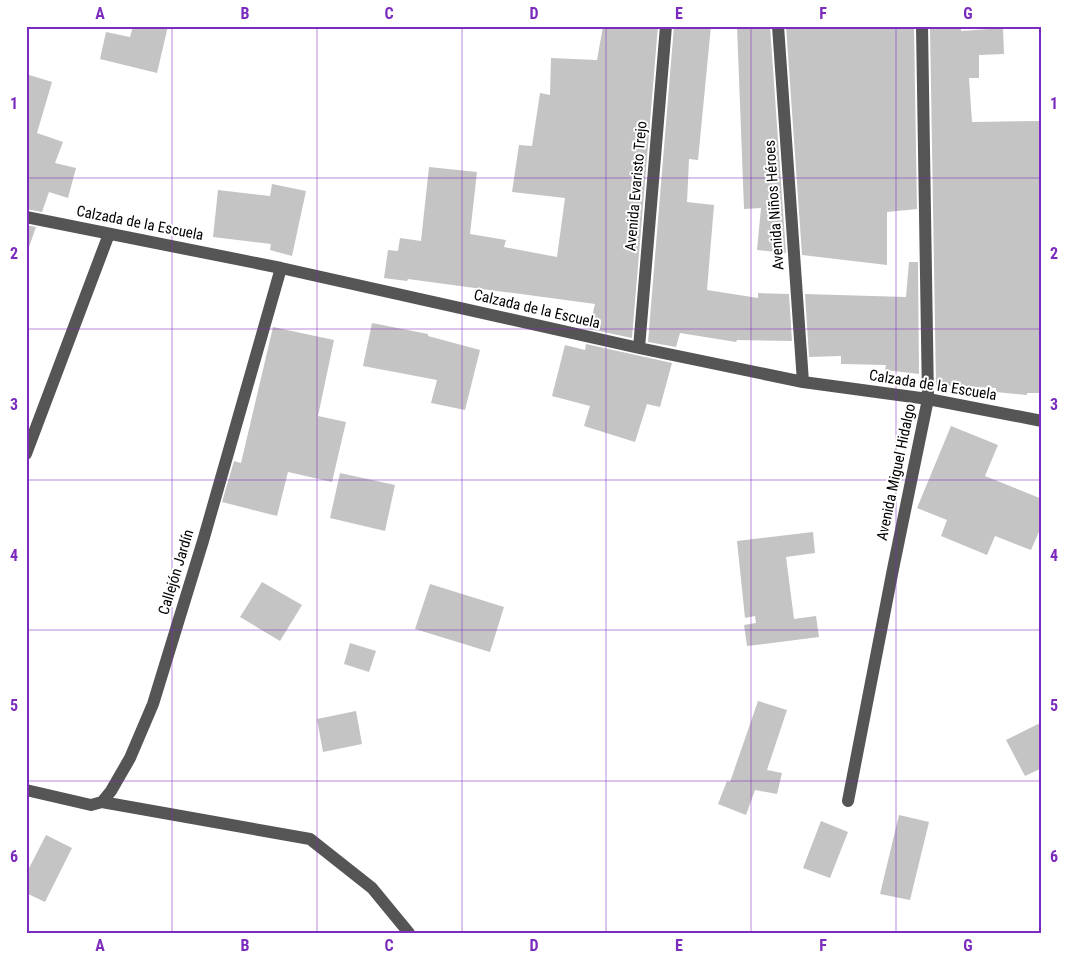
<svg xmlns="http://www.w3.org/2000/svg" width="1068" height="959" viewBox="0 0 1068 959" font-family="'Roboto Condensed',sans-serif">
<style>
.building{fill:#c4c4c4}
.lines{fill:none;stroke-linecap:round;stroke-linejoin:round}
.minor{stroke:#555;stroke-width:12}
.grid{fill:none;stroke:#7b2cbf;stroke-width:1;stroke-opacity:0.55}
.labels{text-anchor:middle;stroke-width:4;stroke-linejoin:round;paint-order:stroke}
.street-label{font-size:15px;fill:#000;stroke:#fff}
.neatline{fill:none;stroke:#7b2cbf;stroke-width:2}
.grid-label{font-size:16px;text-anchor:middle;font-weight:bold;fill:#7b2cbf}
</style>
<rect width="100%" height="100%" fill="#fff"/>
<path class="building" d="M133,26H168L157,73L100,59L106,32L130,37Z
M603,26H658L632,338L589,329L595,304L408,279L407,281L384,278L388,250L398,251L400,238L421,241L429,167L477,172L470,234L506,240L504,247L557,257L565,198L512,192L519,145L532,146L540,93L550,95L551,58L597,60Z
M674,26H711L698,160L689,159L687,202L714,205L707,290L758,298V293L789,294L792,341L737,340L736,342L680,333L676,347L648,342Z
M737,26H770L786,253L757,250L761,208L744,209Z
M786,26L914,27L917,209L887,212V265L802,255Z
M930,27H961V31L1003,28L1004,54L979,55V78H969L972,122L1042,121V393H1027V395L996,392V388L936,385Z
M26,74L52,82L37,133L63,142L55,163L76,168L68,198L49,192L42,212L26,209Z
M272,184L306,191L292,256L270,250L271,244L213,237L218,190L270,196Z
M26,225L36,227L29,247H26Z
M909,262H918L919,374L885,370L886,365L841,364V356L809,357L805,294L906,297Z
M372,323L428,334V336L480,350L465,410L431,403L437,380L363,366Z
M273,327L334,340L318,416L346,422L332,482L288,472L277,516L222,502L234,461L241,463Z
M586,344L672,363L660,407L647,404L635,442L584,426L590,406L552,396L565,345L585,350Z
M951,426L998,445L985,476L1042,499V525L1031,550L995,536L987,555L941,536L947,520L917,508Z
M340,473L395,485L385,531L330,518Z
M813,532L815,553L786,557L794,619L816,616L819,637L747,646L744,625L756,623L755,616L745,618L737,541Z
M262,582L302,605L280,641L240,617Z
M430,584L504,607L490,652L415,629Z
M350,643L376,651L369,672L344,664Z
M758,701L787,710L767,770L782,773L777,794L755,790L746,815L718,804L727,781L730,782Z
M356,711L362,744L323,752L317,719Z
M1042,722V768L1025,776L1006,740Z
M899,815L929,822L910,900L880,894Z
M821,821L848,832L830,878L803,868Z
M46,835L72,848L45,902L26,893V874Z"/>
<g class="lines">
<path class="minor" d="M778,26L803,382
M26,217L281,268L639,348L803,382L928,399L1042,421
M639,348L666,26
M26,454L109,234
M26,790L91,805L102,802L111,791L130,758L153,704L203,541L281,268
M848,801L893,569L928,399L922,26
M102,802L310,839L372,888L409,933"/>
</g>
<path class="grid" d="M172,26V933M317,26V933M462,26V933M606,26V933M751,26V933M896,26V933M26,178H1042M26,329H1042M26,480H1042M26,630H1042M26,781H1042"/>
<g class="labels">
<g class="street-label">
<text transform="translate(636 186) rotate(-85)" y="5">Avenida Evaristo Trejo</text>
<text transform="translate(774 205) rotate(-94)" y="5">Avenida Niños Héroes</text>
<text transform="translate(140 223) rotate(11)" y="5">Calzada de la Escuela</text>
<text transform="translate(537 309) rotate(13)" y="5">Calzada de la Escuela</text>
<text transform="translate(933 385) rotate(9)" y="5">Calzada de la Escuela</text>
<text transform="translate(896 472) rotate(-78)" y="5">Avenida Miguel Hidalgo</text>
<text transform="translate(176 572) rotate(-73)" y="5">Callejón Jardín</text>
</g>
</g>
<rect width="1068" height="959" fill="none" stroke="#ffffff" stroke-width="55"/>
<rect x="28" y="28" width="1012" height="904" class="neatline"/>
<g class="grid-label">
<text x="100" y="19">A</text>
<text x="245" y="19">B</text>
<text x="389" y="19">C</text>
<text x="534" y="19">D</text>
<text x="679" y="19">E</text>
<text x="823" y="19">F</text>
<text x="968" y="19">G</text>
<text x="14" y="109">1</text>
<text x="1054" y="109">1</text>
<text x="14" y="259">2</text>
<text x="1054" y="259">2</text>
<text x="14" y="410">3</text>
<text x="1054" y="410">3</text>
<text x="14" y="561">4</text>
<text x="1054" y="561">4</text>
<text x="14" y="711">5</text>
<text x="1054" y="711">5</text>
<text x="14" y="862">6</text>
<text x="1054" y="862">6</text>
<text x="100" y="951">A</text>
<text x="245" y="951">B</text>
<text x="389" y="951">C</text>
<text x="534" y="951">D</text>
<text x="679" y="951">E</text>
<text x="823" y="951">F</text>
<text x="968" y="951">G</text>
</g>
</svg>
